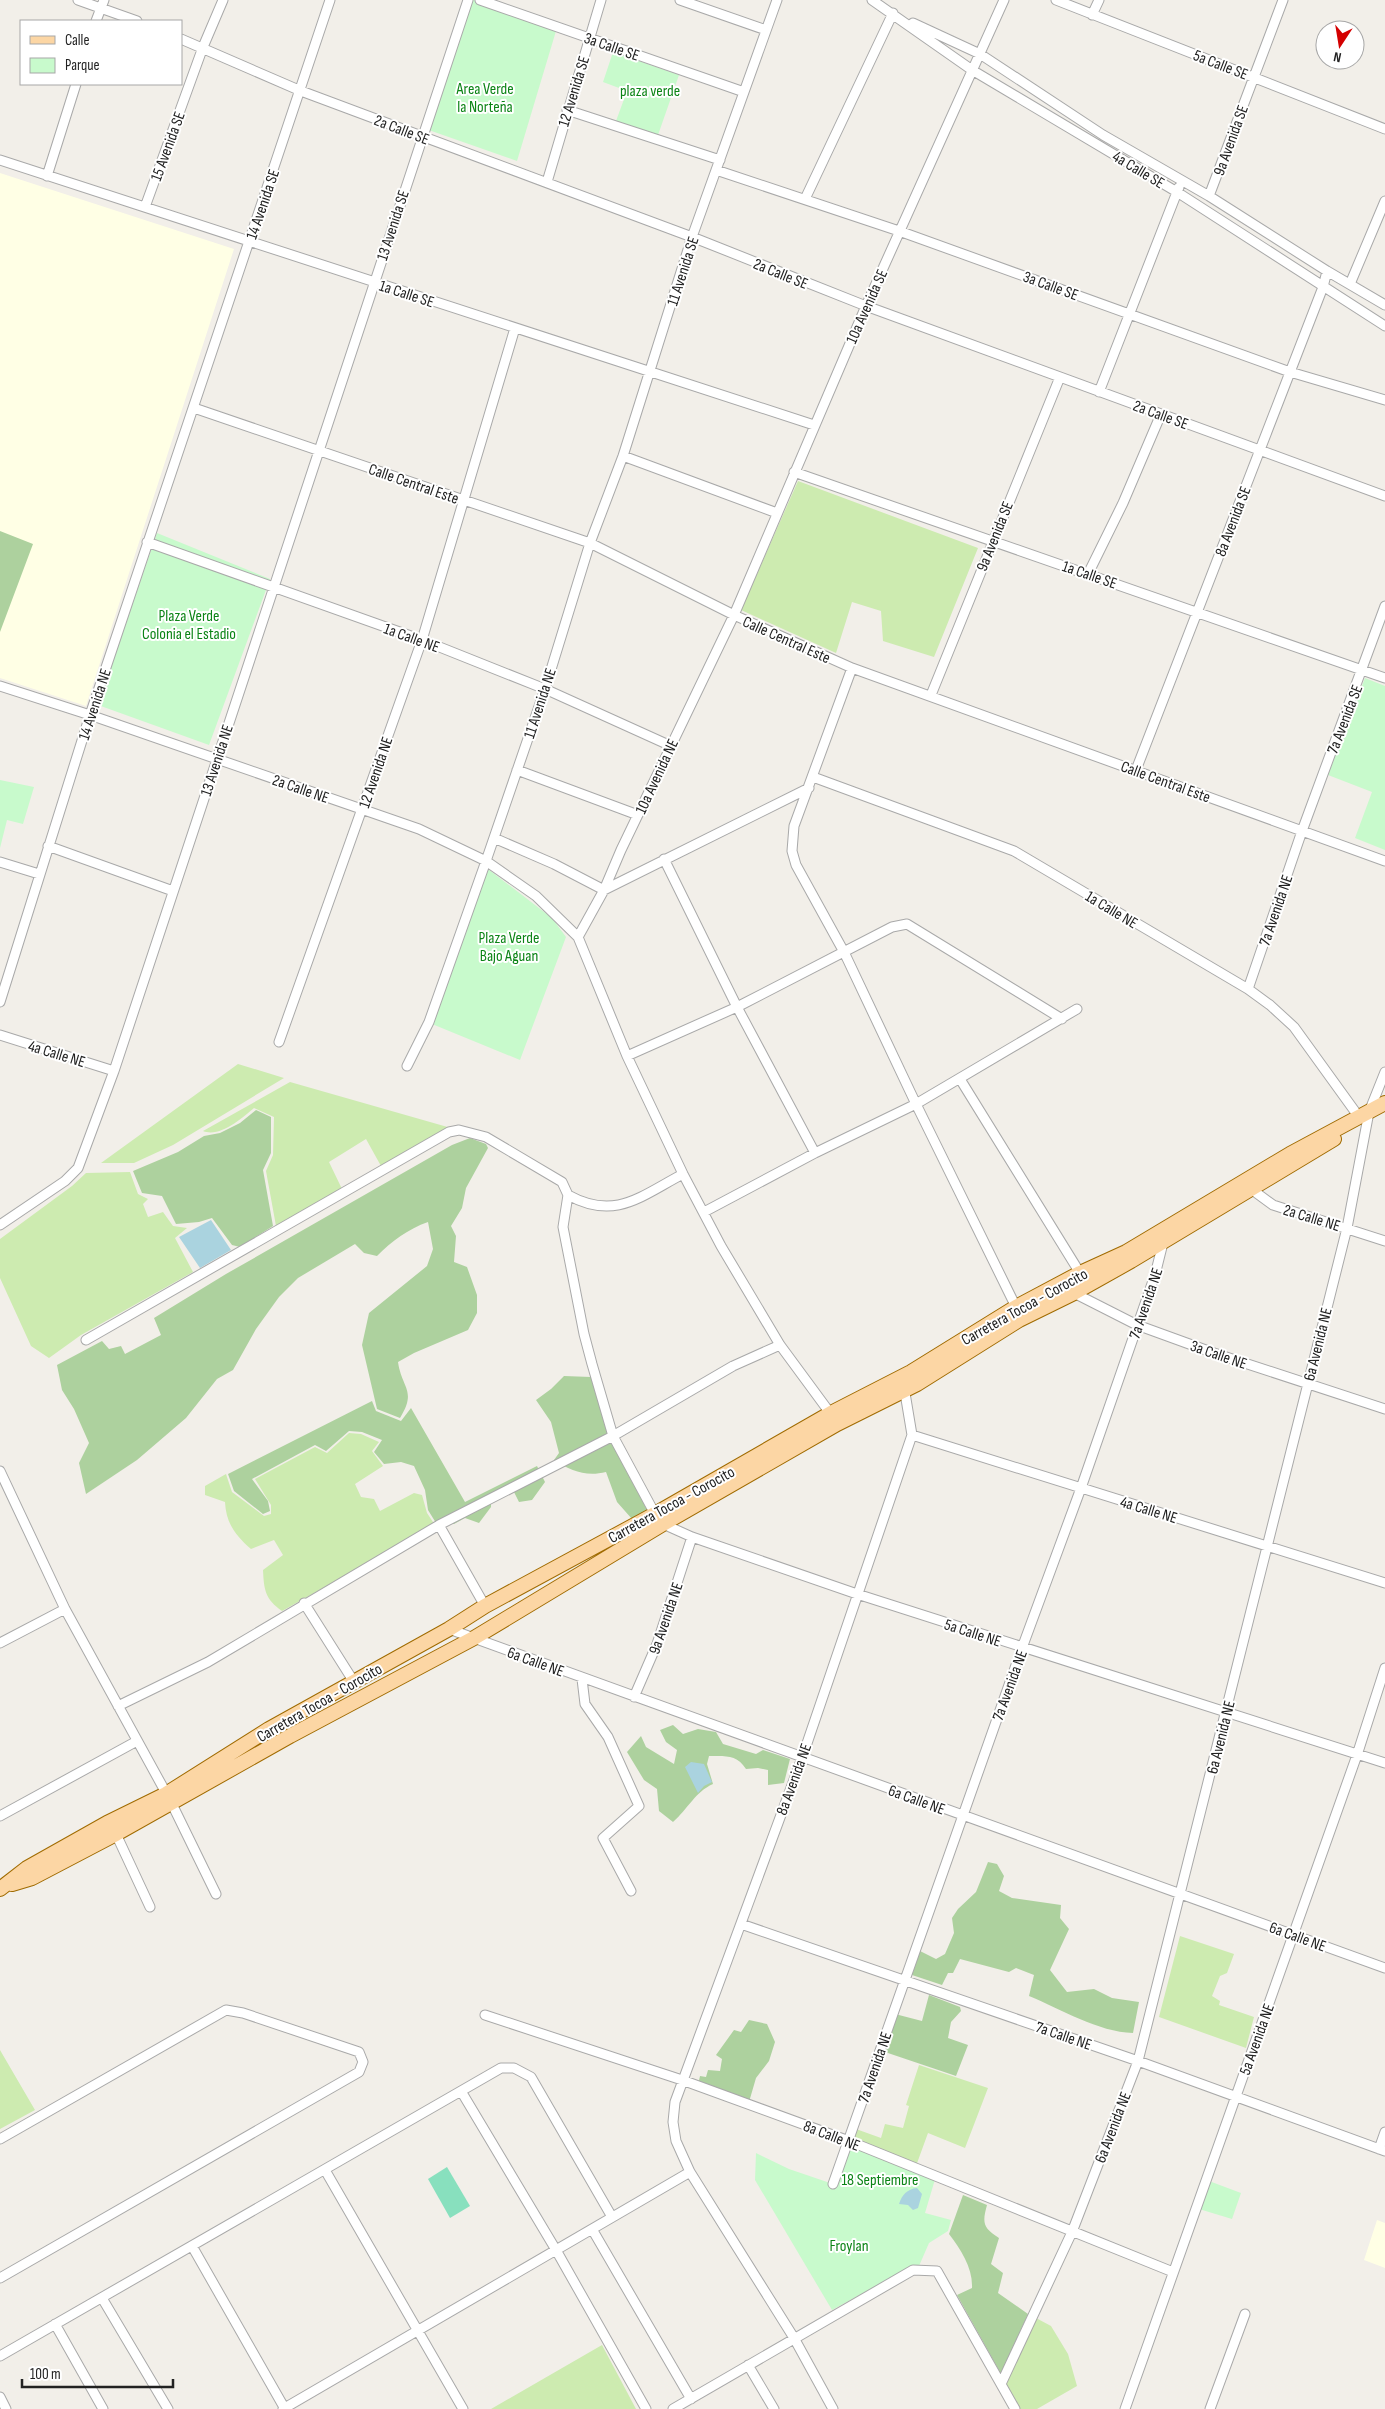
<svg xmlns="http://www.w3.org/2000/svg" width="1385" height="2409" viewBox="0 0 1385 2409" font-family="'Sofia Sans Condensed',sans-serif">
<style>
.education{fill:#ffffe5}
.grass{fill:#cdebb0}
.forest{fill:#add19e}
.park{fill:#c8facc}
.pitch{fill:#88e0be}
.water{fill:#aad3df}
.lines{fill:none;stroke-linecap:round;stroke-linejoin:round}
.street-casing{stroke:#a9a9a9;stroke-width:11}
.primary-casing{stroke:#a06b00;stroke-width:16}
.street{stroke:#fff;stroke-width:9}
.primary{stroke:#fcd6a4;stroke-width:14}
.labels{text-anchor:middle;stroke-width:4;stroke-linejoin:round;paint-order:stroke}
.street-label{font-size:16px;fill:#222;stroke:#fff}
.park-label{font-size:16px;fill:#0c8416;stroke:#fff}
</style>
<rect width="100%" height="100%" fill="#f2efe9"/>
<path class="education" d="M0,173L234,249L86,706L0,678Z
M1377,2220L1385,2223V2268L1364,2260Z"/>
<path class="grass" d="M798,481L978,548L934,657L883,641L881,611L852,602L836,653L741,610Z
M238,1064L284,1078L173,1145L134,1163H101Z
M290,1082L451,1128L381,1166L366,1139L329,1162L342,1189L276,1226L266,1171L273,1155L274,1117L254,1108C242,1118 220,1138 203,1131Z
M130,1172L138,1194L148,1199L143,1204L148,1217L163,1212L173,1226L187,1228L175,1238L193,1272L81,1335L49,1358L31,1346L0,1278V1239L72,1186L86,1173Z
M349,1433L361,1434L379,1442L372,1451L383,1466L355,1484L361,1497L374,1499L380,1511L414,1493L422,1495L427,1513L435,1525L282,1611C265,1599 264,1590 263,1570L283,1555L274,1540L251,1549C235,1535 226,1523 225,1502L205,1495V1486L226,1474L232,1492L264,1516L271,1514V1505L255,1479L315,1447L327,1453Z
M1180,1936L1234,1954L1227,1973L1220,1976L1212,1996L1220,2001L1219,2005L1254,2017L1246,2048L1159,2017Z
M0,2050L35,2110L0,2129Z
M919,2065L988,2088L965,2148L928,2133L916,2166L852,2139L856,2129L881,2138L885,2124L903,2128L909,2106L906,2105Z
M1036,2318L1051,2326L1068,2354L1077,2386L1037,2409H1018L1004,2384Z
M602,2345L636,2409H491Z"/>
<path class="forest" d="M0,531L33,544L0,632Z
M256,1110L271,1117V1153L263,1170L273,1226L240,1247L232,1245L212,1218L199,1222L176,1224L162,1196L142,1193L133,1171L178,1152L204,1136L220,1133L240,1123Z
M470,1138L486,1144L488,1148L466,1188L462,1208L451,1226L456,1236L454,1262L467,1267L477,1295V1313L468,1330L414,1353L398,1362C402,1389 417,1390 400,1418L377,1409L362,1345L369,1313L427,1266L433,1249L428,1222C408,1229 392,1241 377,1256L364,1253L355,1244L298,1278L279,1297L256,1329L233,1370L217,1379L186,1418L137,1460L86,1494L79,1463L89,1443L74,1409L62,1390L57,1365L102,1341L109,1349L121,1346L125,1354L161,1335L154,1318L226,1274L452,1145Z
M564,1376L591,1377L612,1438L649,1514L632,1519L617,1502L606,1472C586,1477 571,1471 554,1460L559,1453L551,1422L536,1400L551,1389Z
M372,1401L376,1411L401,1421L411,1408L465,1502L537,1466L545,1482L532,1500L519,1502L512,1488L491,1499V1507L479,1523L465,1518L454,1524L436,1523L428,1510L425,1490L414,1466L401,1462L384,1464L374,1452L382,1440L362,1432L349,1431L326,1451L315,1445L252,1479L268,1501L270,1511L263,1514L234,1491L228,1474Z
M673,1725L683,1734L698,1729L716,1732L723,1744L756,1754L763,1750L790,1759L784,1783L768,1785V1770L758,1768L746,1769C737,1754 724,1756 709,1756L707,1764L713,1784C695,1792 688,1809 673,1822L659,1811L657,1789L644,1780L627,1752L641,1736L646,1747L674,1764L677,1750L666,1742L660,1730Z
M988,1862L997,1864L1004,1876L999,1891L1012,1898L1061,1905L1060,1918L1069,1929L1050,1970L1067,1992L1094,1989L1112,1998L1139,2002L1133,2033C1098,2032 1061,2009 1029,1996L1034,1975L1016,1968L1009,1972L960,1959L953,1973H948L942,1985L912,1975L920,1951L936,1959L945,1954L954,1933L952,1918L958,1909L976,1892Z
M929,1995L960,2007L961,2011L951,2022L948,2038L968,2045L956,2076L882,2051L895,2014L922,2021Z
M749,2020L767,2024L775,2042L769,2061L756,2078L749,2102L698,2085L700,2076L706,2077L708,2070L720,2071L722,2059L716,2055L734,2030L741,2032Z
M963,2195L987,2205C982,2223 983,2228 999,2238L991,2264L1003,2273L998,2293L1028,2314L1001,2374L957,2295L972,2288C973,2268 961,2250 949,2234Z"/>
<path class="park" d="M467,0H474L556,31L517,161L423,128Z
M613,52L679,75L658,135L616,121L627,91L603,82Z
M157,533L270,579L209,745L98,705Z
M1365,678L1385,686V850L1355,838L1372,792L1328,775Z
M0,780L34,787L23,824L7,820L0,848Z
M484,866L552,918L566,937L520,1060L432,1024Z
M849,2141L936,2176L925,2213L951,2220L948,2231L929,2243L919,2266L911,2267L832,2310L755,2180L756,2153L789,2169L833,2184Z
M1209,2181L1241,2193L1232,2219L1199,2209Z"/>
<path class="pitch" d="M447,2167L470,2206L450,2218L428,2179Z"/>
<path class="water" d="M211,1220L231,1250L200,1268L179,1237Z
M691,1762L704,1764L712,1782L704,1786L698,1793L685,1767Z
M917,2188L922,2194L918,2208L913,2210L908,2205L899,2204C902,2195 907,2189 917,2188Z"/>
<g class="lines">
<g class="street-casing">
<path id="street" d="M78,0L137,21
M480,0L744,92
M680,0L766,30
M872,0L972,70L1177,192L1385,326
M1056,0L1385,129
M1092,15L1099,0
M96,21L104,0
M913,23L980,54L1103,135L1209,196L1327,271L1385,305
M181,39L301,91L692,237L866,306L1385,496
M567,110L720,160
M0,160L814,425
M716,170L899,231L1290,372L1385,400
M47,176L76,84
M547,182L601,0
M1209,196L1283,0
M805,199L893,13
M145,207L203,47L223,0
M1350,284L1385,201
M1099,392L1179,187
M194,408L590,543L734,615L852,668L1385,861
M623,456L777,513
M794,472L1385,678
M147,542L422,640L545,689L671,746
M1088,574L1123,503L1161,414
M852,668L794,826L792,851L796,865L844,952L916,1104L1016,1307
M0,686L90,715L419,829L486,861L536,896L578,937L627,1056L683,1174L721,1246L780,1345L833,1417
M931,695L1060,377
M517,770L638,815
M1136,770L1323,287L1327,271
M813,777L1014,851L1248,989L1270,1005L1294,1027L1359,1117
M494,838L554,864L604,890L809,788
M48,846L173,891
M664,859L737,1007L815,1153
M0,862L39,874
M578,937L604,890L621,850L734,615L866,306L1004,0
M1248,989L1302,831L1385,606
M0,1002L90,715L330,0
M0,1035L114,1071
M279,1042L422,640L515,328
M627,1056L737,1007L892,927L907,924L1062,1019
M407,1066L429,1022L486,861L545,689L590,543L623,456L692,237L777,0
M960,1079L1080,1273
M1247,1186L1273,1205L1385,1241
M568,1195C615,1221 641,1196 683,1174
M704,1212L815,1153L916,1104L1077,1009
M0,1225L65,1181L78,1168L114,1071L468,0
M1072,1292L1137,1325L1214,1353L1385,1409
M86,1340L449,1132L459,1130L486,1137L562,1182L568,1195L563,1227L584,1334L592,1364L613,1436L655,1514L663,1524L692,1537L857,1594L1385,1763
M912,1435L1385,1583
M0,1471L65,1609L171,1802L216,1894
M439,1525L485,1606
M304,1603L354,1682
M449,1629L1385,1968
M0,1643L65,1609
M582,1679L585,1704L608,1737L639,1806L603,1838L631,1891
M634,1697L657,1644L692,1537
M118,1706L208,1662L439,1525L613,1436L733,1366L780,1345
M0,1816L137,1741
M116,1834L150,1907
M741,1924L1138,2061L1385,2151
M485,2015L682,2080L849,2141L1173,2272
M461,2091L556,2250L646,2409
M0,2139L226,2010L243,2013L359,2052L363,2062L359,2072L0,2278
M1379,2149L1385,2132
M325,2170L463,2409
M833,2184L1022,1648L1081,1488L1155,1275L1164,1239
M592,2229L691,2399
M192,2246L285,2409
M102,2298L168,2409
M55,2324L103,2409
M0,2356L501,2068H514L531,2077L612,2217
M748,2365L774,2409
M1001,2384L1072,2232L1138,2061L1347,1228L1369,1112L1385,1072
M0,2397L6,2409
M283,2409L690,2172
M673,2409L913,2270L937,2271L1015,2409
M833,2409L794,2338L690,2172L676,2141L673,2122L675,2102L802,1758L912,1435L904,1387
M1125,2409L1357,1755L1385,1668
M1210,2409L1245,2314"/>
</g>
<g class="primary-casing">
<path id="primary" d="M12,1884L32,1878L116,1834L290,1736L474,1638L663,1524L837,1424L917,1384L1019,1320L1074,1293L1131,1261L1334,1139
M0,1889L27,1868L107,1823L166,1794L269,1729L449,1629L485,1606L655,1514L831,1413L911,1372L1016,1307L1080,1273L1126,1252L1290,1154L1385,1103"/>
</g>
<use href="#street" class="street"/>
<use href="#primary" class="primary"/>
</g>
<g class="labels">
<g class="street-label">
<text transform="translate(612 46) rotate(19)" y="6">3a Calle SE</text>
<text transform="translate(1221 64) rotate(21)" y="6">5a Calle SE</text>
<text transform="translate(573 91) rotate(-73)" y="6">12 Avenida SE</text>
<text transform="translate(402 129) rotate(21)" y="6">2a Calle SE</text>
<text transform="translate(1230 140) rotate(-70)" y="6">9a Avenida SE</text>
<text transform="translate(167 146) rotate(-70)" y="6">15 Avenida SE</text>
<text transform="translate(1139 169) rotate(31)" y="6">4a Calle SE</text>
<text transform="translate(262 204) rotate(-71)" y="6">14 Avenida SE</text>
<text transform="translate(392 225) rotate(-72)" y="6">13 Avenida SE</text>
<text transform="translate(682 271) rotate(-72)" y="6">11 Avenida SE</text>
<text transform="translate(781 273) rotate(22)" y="6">2a Calle SE</text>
<text transform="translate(1051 285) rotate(20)" y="6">3a Calle SE</text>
<text transform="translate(407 293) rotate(18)" y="6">1a Calle SE</text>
<text transform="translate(866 306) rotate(-66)" y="6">10a Avenida SE</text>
<text transform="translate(1161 414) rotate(20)" y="6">2a Calle SE</text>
<text transform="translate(414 483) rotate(19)" y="6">Calle Central Este</text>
<text transform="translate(1232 521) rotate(-69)" y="6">8a Avenida SE</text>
<text transform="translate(994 536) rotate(-68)" y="6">9a Avenida SE</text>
<text transform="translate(1090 574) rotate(19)" y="6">1a Calle SE</text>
<text transform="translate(412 637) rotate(20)" y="6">1a Calle NE</text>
<text transform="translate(787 639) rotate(24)" y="6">Calle Central Este</text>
<text transform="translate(539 703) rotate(-72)" y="6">11 Avenida NE</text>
<text transform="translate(94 704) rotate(-72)" y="6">14 Avenida NE</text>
<text transform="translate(1344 719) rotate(-69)" y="6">7a Avenida SE</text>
<text transform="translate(216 760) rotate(-72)" y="6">13 Avenida NE</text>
<text transform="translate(375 772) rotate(-71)" y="6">12 Avenida NE</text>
<text transform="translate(656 776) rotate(-65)" y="6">10a Avenida NE</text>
<text transform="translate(1166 781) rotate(20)" y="6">Calle Central Este</text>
<text transform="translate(301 788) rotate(19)" y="6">2a Calle NE</text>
<text transform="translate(1112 909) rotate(31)" y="6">1a Calle NE</text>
<text transform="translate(1275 910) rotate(-71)" y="6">7a Avenida NE</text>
<text transform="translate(57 1053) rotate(17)" y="6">4a Calle NE</text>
<text transform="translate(1312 1217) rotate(17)" y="6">2a Calle NE</text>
<text transform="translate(1145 1303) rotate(-71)" y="6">7a Avenida NE</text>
<text transform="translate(1024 1306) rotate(-29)" y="6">Carretera Tocoa - Corocito</text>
<text transform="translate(1317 1344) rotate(-76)" y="6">6a Avenida NE</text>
<text transform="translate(1219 1354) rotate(19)" y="6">3a Calle NE</text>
<text transform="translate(671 1504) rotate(-29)" y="6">Carretera Tocoa - Corocito</text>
<text transform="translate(1149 1509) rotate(17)" y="6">4a Calle NE</text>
<text transform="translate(665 1618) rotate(-71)" y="6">9a Avenida NE</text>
<text transform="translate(973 1632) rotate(18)" y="6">5a Calle NE</text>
<text transform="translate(536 1661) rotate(20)" y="6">6a Calle NE</text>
<text transform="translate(1009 1685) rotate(-70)" y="6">7a Avenida NE</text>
<text transform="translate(319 1702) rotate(-30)" y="6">Carretera Tocoa - Corocito</text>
<text transform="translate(1220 1737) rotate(-76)" y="6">6a Avenida NE</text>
<text transform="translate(793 1779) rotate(-70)" y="6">8a Avenida NE</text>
<text transform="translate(917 1799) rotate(20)" y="6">6a Calle NE</text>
<text transform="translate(1298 1936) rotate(20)" y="6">6a Calle NE</text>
<text transform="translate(1064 2035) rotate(19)" y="6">7a Calle NE</text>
<text transform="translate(1256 2039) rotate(-70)" y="6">5a Avenida NE</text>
<text transform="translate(874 2067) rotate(-71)" y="6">7a Avenida NE</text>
<text transform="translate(1112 2127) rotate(-69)" y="6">6a Avenida NE</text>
<text transform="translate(832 2135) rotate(21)" y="6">8a Calle NE</text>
</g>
<g class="park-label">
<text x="485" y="94">Area Verde<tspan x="485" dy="18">la Norteña</tspan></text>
<text x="650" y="96">plaza verde</text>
<text x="189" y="621">Plaza Verde<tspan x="189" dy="18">Colonia el Estadio</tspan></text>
<text x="509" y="943">Plaza Verde<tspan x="509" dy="18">Bajo Aguan</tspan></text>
<text x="880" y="2185">18 Septiembre</text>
<text x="849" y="2251">Froylan</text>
</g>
</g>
<rect x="20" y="20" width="162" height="65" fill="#ffffff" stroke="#a7a7a7"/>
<rect x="30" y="36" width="25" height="8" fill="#fcd6a4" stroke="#a7a7a7"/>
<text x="65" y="45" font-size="15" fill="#222222">Calle</text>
<rect x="30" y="58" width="25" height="15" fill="#c8facc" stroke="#a7a7a7"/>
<text x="65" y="70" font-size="15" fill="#222222">Parque</text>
<g transform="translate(1340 45) rotate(192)"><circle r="24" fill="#ffffff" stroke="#a7a7a7"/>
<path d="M0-4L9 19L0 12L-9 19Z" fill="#d40000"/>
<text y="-8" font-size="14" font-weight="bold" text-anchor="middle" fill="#222222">N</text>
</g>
<path d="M22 2379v8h151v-8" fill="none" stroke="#222222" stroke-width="2.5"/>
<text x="30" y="2379" font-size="15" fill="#222222" stroke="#ffffff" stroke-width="4" paint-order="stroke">100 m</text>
</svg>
